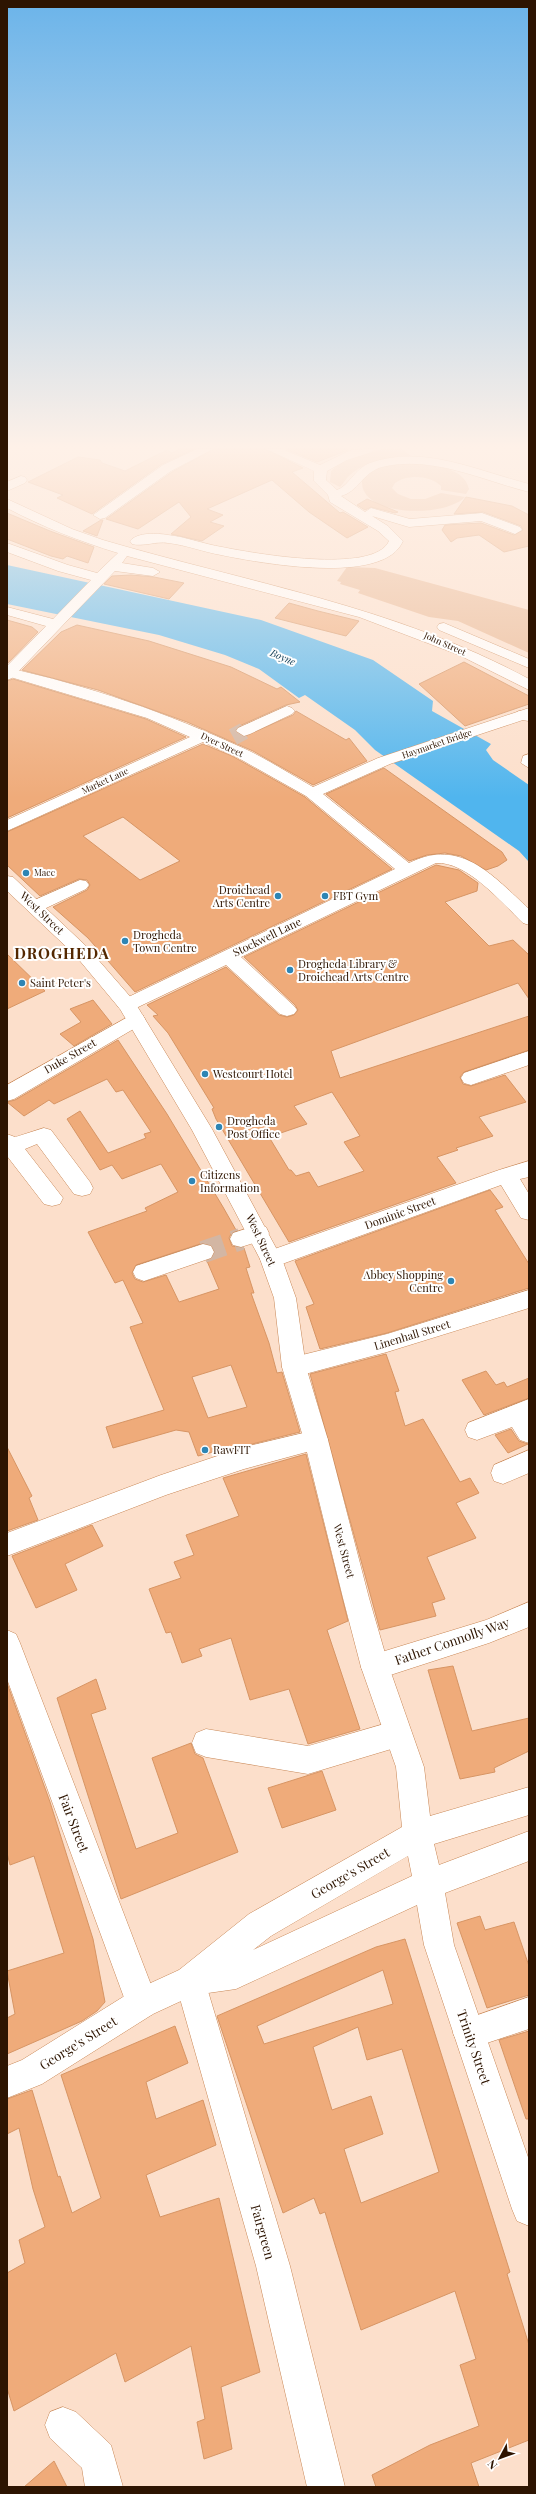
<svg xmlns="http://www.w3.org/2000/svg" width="536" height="2494" viewBox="0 0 536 2494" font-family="'Playfair Display',serif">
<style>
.green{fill:#e8b48e}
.water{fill:#50b5ee}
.building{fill:#efab7a;stroke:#d79564;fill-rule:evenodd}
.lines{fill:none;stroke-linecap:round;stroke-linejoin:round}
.minor-tunnel-far1{stroke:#d3b6a3;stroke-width:17;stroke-dasharray:17 8;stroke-linecap:butt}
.minor-tunnel{stroke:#d3b6a3;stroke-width:22;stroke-dasharray:22 10;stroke-linecap:butt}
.minor-casing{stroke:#c88756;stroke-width:1}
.major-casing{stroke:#c88756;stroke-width:1}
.minor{fill:#fff;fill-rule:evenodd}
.major{fill:#fff;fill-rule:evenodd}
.poi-dot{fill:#2e85b4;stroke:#fff;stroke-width:1.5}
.labels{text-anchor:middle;stroke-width:4;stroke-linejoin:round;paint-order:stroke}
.far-street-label{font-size:9px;fill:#2d1401;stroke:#fff}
.far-poi-label{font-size:9px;fill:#2d1401;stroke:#fff;text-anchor:start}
.far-water-label{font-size:10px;font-style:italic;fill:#18425a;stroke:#fff}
.poi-label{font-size:11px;fill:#2d1401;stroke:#fff;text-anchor:start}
.street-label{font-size:11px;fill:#2d1401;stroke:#fff}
.near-street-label{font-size:13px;fill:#2d1401;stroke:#fff}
.district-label{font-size:15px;font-weight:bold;letter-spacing:1px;fill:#532700;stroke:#fff}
</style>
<rect width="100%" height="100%" fill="#fcdfcb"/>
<path class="green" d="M382,449H402L411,456C390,458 367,460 350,475C346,478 344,483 340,487L330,482L331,471L340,463Z
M411,463C430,465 464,466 469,489L466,494L441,490V486C430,475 407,474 395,483L392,488L398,494L411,499H425L441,493L465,497C445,518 360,517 362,481C372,466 394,464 411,463Z
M347,567L375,568L529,610V653L458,621L429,617L358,593L360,590L340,584L341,582L337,581Z"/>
<path class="water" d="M7,565L261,620L373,660L433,701L432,711L491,744L486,750L493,760L529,785V862L519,851L375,750L355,730L305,695L299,698L259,669L225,655L159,635L7,604Z"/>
<path class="building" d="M180,449H194L162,464L92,514L57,498L63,495L28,482L78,457L100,460L102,463L125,471L167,450L172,453Z
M214,449H265L303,468L292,472L340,513L343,512L368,527L347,538L309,512L272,480L207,509L223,515L210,522L224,526L202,541L171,534L191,517L179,502L138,529L106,519L172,472Z
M286,449H348V450L317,462Z
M466,497L512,506L529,515V546L504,552L479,535L457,538L451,542L442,530L445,525L481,523L514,535L523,530L521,526L483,512L454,514Z
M367,499L398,512L395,513L371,507L365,510L357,505Z
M7,513L50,531L94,547L88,563L67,556L63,559L51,556L7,539Z
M101,520H103L97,536L83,531Z
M131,575L154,577L184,583L169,599L104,584L112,576Z
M289,603L318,611L359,621L346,636L275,618Z
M7,620L32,627L38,632L7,664Z
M77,625L149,641L231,667L277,689L281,687L300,702L286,705L237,727L235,731L243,737L293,715L296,711L346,740L349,738L367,761L313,785L253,751L187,722L98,690L22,670L61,632Z
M464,662L529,696V704L465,726L419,684Z
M13,679L146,719L186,737L7,818V681Z
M203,744L232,756L305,797L392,869L135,992L88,938L53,907L87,890L90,885L87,880L79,879L40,896L7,865V832ZM123,817L180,861L140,880L83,836Z
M384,768L502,852L507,860L498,866L486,870L461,856L445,853L427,855L409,861L326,794Z
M436,865L459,870L478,883L477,891L445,902L489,946L513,940L529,955V999L518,983L331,1051L340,1078L529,1016V1050L464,1072L460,1077L463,1084L471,1086L505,1075L526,1102L479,1117L493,1136L456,1148L458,1150L437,1157L456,1183L289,1242L216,1119L212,1109L214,1108L168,1033L153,1016L158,1015L147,1005L226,967L279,1015L287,1017L294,1015L298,1010L295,1005L244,957ZM332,1092L360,1136L344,1142L364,1171L318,1187L309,1172L296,1176L291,1170H289L269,1137L307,1124L294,1106Z
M7,954L45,991L7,1009Z
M93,1000L112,1024L74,1046L60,1034L81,1022L70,1009Z
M118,1040L167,1114L223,1207L236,1230L232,1232L229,1238L232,1246L244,1248L250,1267L246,1268L254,1293H251L269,1343L277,1373L282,1372L300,1432L244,1446L214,1456L213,1452L198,1456L189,1432L176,1430L113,1448L106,1427L164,1410L130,1327L143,1323L123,1280L115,1283L88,1232L147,1211L145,1208L178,1192L161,1164L122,1179L112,1165L100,1170L67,1119L80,1111L108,1153L146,1138L144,1134L151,1132L123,1090L116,1092L107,1079L54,1104L49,1100L24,1116L7,1102L15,1100ZM203,1243L211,1245L215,1251L212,1259L207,1261L219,1289L179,1302L166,1275L143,1282L135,1279L132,1273L136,1265ZM231,1365L247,1407L208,1418L192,1377Z
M490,1190L503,1207L495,1210L529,1264V1288L387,1333L320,1349L306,1307L314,1304L295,1261Z
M386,1354L399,1391L395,1392L405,1426L423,1419L460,1482L470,1478L479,1493L456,1503L476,1538L427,1557L445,1599L432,1603L436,1616L380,1630L310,1374Z
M486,1371L496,1385L504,1382L507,1387L529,1378V1398L484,1415L462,1380Z
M511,1429L519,1441L528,1444L508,1453L495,1435Z
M7,1447L32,1496L29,1498L38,1520L7,1531Z
M306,1454L348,1621L327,1630L360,1729L308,1744L289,1689L250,1700L231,1638L199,1649L202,1656L182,1663L171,1632L166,1633L149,1589L181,1578L174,1562L194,1555L186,1535L239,1516L223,1478Z
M92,1525L103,1546L65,1564L77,1590L36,1608L12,1556Z
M453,1666L472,1731L529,1718V1751L494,1768L495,1772L460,1779L428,1670Z
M96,1679L106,1709L91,1714L136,1849L178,1833L152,1758L191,1743L195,1754L203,1758L238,1852L121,1899L57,1698Z
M7,1683L50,1802L93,1939L105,2002L97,2011L82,2021L7,2054V2018L15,2014L7,1971L64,1953L34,1856L10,1865L7,1853Z
M322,1771L336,1810L282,1828L268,1788Z
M480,1916L485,1930L514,1922L529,1966V1995L487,2008L457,1923Z
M405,1939L510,2272L507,2274L529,2345V2440L471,2463L479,2487H376L372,2475L430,2445L479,2426L460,2365L476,2359L455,2291L361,2330L325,2212L320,2214L314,2198L283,2213L217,2016L376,1947ZM383,1970L393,2004L264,2044L257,2026ZM358,2027L367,2060L402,2049L439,2172L361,2203L344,2149L383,2134L371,2096L332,2110L313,2047Z
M175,2026L188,2063L146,2082L156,2119L203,2100L216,2145L146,2175L160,2217L219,2198L260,2372L221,2387L232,2449L204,2459L197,2422L205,2419L191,2346L125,2382L116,2353L14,2411L7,2388V2273L25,2263L19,2240L45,2227L33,2189L19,2128L7,2134V2099L32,2090L58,2177L60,2176L72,2213L101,2198L61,2075Z
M529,2031V2119H526L499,2040Z
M54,2461L67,2487H24Z"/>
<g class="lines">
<path class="minor-tunnel-far1" d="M233,737L244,731"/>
<path class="minor-tunnel" d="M203,1252L241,1239"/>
<g class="minor-casing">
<path id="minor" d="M197,449H213L171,471L105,518L100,519L93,515L163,465Z
M266,449H282L320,465L351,450L374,449L372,452L347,460L327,471L326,480L337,490C349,486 354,469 370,463C423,444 478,471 529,484V492C481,480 432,455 382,467C363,472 358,492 341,496L365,512L371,508L410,519L482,513L520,527L522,530L515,534L481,521L409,527L372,516L388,526L403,541C384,586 260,563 221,555C204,552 186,545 168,543C156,541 143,547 132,544L130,541C137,532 158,533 168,535C186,537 204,544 222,547C252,553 374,575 389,541L378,531L330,502L328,495L314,481V471Z
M21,476L25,477L27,480L25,483L7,491V482Z
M7,668C88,685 169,714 243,748C267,759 290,774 313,787L378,758L529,708V718L390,764L323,794L409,863C461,837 493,876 529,909V925L523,923C502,903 467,861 436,863L241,957L294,1006L297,1010L294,1014L287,1016L280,1014L226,965L134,1009L127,1011L120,1009L117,1005L120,1001L395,869L306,796L233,755L203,742L7,831V820L190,737L147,718L7,676Z
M287,706L292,708L295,711L292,714L250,734L244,736L236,731L238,728Z
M529,754V768L521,763L523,756Z
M80,880L86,881L89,885L86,889L42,910H30L27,906L30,902Z
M135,1013L142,1014L145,1019L142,1024L14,1099L7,1101V1085Z
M529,1051V1065L471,1085L464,1083L461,1078L464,1073Z
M44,1128L51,1130L90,1182L93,1188L90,1194L82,1196L74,1194L37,1144L25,1149L63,1198L60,1204L52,1206L44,1204L7,1156V1134L15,1137Z
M529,1161V1177L520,1179L529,1194V1220L521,1218L501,1185L271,1268L263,1265L260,1259L263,1253L499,1170Z
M258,1225L266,1227L269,1233L266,1239L241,1247L233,1245L230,1239L233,1233Z
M203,1244L211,1246L214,1252L211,1258L144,1281L136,1278L133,1272L136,1266Z
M529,1290V1308L387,1352L294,1377L286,1374L282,1367L286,1360L294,1357L387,1334Z
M529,1399V1443L520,1440L512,1427L477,1440L468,1437L465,1430L468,1423Z
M316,1430L325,1433L328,1440L325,1447L244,1469L166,1495L7,1556V1533L161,1475L244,1447Z
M529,1450V1473L503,1484L494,1481L491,1473L494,1465Z
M529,1602V1627L489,1643L375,1680L365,1676L361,1667L365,1658L375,1654L486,1620Z
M7,1630L16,1634L20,1643L158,2003L153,2014L142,2019L131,2014L126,2003L7,1679Z
M398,1720L408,1724L412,1734L408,1744L308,1774L206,1757L196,1753L192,1743L196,1733L206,1729L308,1746Z
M190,1966L201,1970L205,1981L290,2266L345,2487H307L256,2266L175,1981L179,1970Z
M529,1997V2029L469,2049L458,2044L453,2033L458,2022Z
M63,2407L76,2412L111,2445L123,2487H85L82,2468L50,2438L45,2425L50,2412Z"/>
</g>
<g class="major-casing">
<path id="major" d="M7,499L72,529L103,540C249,583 394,606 529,679V690L459,655L359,617L127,556L122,563L153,568L160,572L153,576L115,571L12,678L7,680V666L46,626L7,615V607L53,619L91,580L58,571L7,552V543L68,565L97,573L118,553C79,541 43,527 7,508Z
M444,623L529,659V668L439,630L437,627L439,624Z
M519,711H529V721L514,719L511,716Z
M7,876L13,877L87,947L134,1001L212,1129L282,1259L296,1298L306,1367L328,1440L369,1598L389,1667L424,1767L430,1816L529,1787V1815L434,1844L439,1865L529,1831V1861L445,1893L454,1945L529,2160V2226L517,2221L512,2209L424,1945L417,1905L236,1989L194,1995L153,2014L42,2084L7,2098V2066L22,2060L131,1992L179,1970L249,1914L402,1827L396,1767L361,1667L343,1598L304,1440L282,1367L274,1298L260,1259L192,1130L120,1009L75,955L7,891ZM408,1856L412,1876L253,1950L271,1936Z"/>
</g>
<use href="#minor" class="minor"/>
<use href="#major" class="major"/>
</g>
<linearGradient id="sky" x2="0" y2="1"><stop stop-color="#6bb4ea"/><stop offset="0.56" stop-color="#fef1e8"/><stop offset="1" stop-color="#fef1e8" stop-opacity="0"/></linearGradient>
<rect width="536" height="798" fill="url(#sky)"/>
<g class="poi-dot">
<circle cx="26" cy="873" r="4"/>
<circle cx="278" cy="896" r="4"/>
<circle cx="325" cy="896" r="4"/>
<circle cx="125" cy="941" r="4"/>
<circle cx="290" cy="970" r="4"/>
<circle cx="22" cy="983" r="4"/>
<circle cx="205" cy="1074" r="4"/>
<circle cx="219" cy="1127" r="4"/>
<circle cx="192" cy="1181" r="4"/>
<circle cx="451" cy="1281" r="4"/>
<circle cx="205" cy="1450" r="4"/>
</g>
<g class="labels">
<g class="far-street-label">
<text transform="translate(445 644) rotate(24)" y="3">John Street</text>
<text transform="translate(437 744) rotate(-19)" y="3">Haymarket Bridge</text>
<text transform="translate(222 745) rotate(25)" y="3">Dyer Street</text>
<text transform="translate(105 781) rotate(-25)" y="3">Market Lane</text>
</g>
<g class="far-poi-label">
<text x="34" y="876">Mace</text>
</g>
<g class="far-water-label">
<text transform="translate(283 657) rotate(23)" y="4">Boyne</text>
</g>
<g class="poi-label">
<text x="270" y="894" text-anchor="end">Droichead<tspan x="270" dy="13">Arts Centre</tspan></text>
<text x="333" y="900">FBT Gym</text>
<text x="133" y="939">Drogheda<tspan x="133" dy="13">Town Centre</tspan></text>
<text x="298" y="968">Drogheda Library &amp;<tspan x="298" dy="13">Droichead Arts Centre</tspan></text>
<text x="30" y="987">Saint Peter's</text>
<text x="213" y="1078">Westcourt Hotel</text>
<text x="227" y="1125">Drogheda<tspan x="227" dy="13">Post Office</tspan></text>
<text x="200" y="1179">Citizens<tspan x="200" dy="13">Information</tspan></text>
<text x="443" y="1279" text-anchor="end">Abbey Shopping<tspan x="443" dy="13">Centre</tspan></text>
<text x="213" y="1454">RawFIT</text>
</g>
<g class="street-label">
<text transform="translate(42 913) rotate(44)" y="4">West Street</text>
<text transform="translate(267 937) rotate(-26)" y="4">Stockwell Lane</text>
<text transform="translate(70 1056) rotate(-30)" y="4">Duke Street</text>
<text transform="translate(400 1213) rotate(-20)" y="4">Dominic Street</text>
<text transform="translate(261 1240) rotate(65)" y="4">West Street</text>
<text transform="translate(412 1335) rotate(-17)" y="4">Linenhall Street</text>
<text transform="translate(344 1551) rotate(75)" y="4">West Street</text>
</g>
<g class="near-street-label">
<text transform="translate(452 1641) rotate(-19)" y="5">Father Connolly Way</text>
<text transform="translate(74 1823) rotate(69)" y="5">Fair Street</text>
<text transform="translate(350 1873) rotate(-30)" y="5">George's Street</text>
<text transform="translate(78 2043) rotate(-32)" y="5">George's Street</text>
<text transform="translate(474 2047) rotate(71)" y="5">Trinity Street</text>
<text transform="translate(263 2232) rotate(74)" y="5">Fairgreen</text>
</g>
<g class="district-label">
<text x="62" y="959">DROGHEDA</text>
</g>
</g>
<rect width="536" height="2494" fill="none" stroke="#2d1401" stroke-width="16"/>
<g transform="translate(500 2458) rotate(229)" stroke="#ffffff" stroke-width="3" paint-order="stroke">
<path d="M0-3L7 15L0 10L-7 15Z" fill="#2d1401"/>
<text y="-6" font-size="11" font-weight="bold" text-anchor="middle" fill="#2d1401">N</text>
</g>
</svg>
